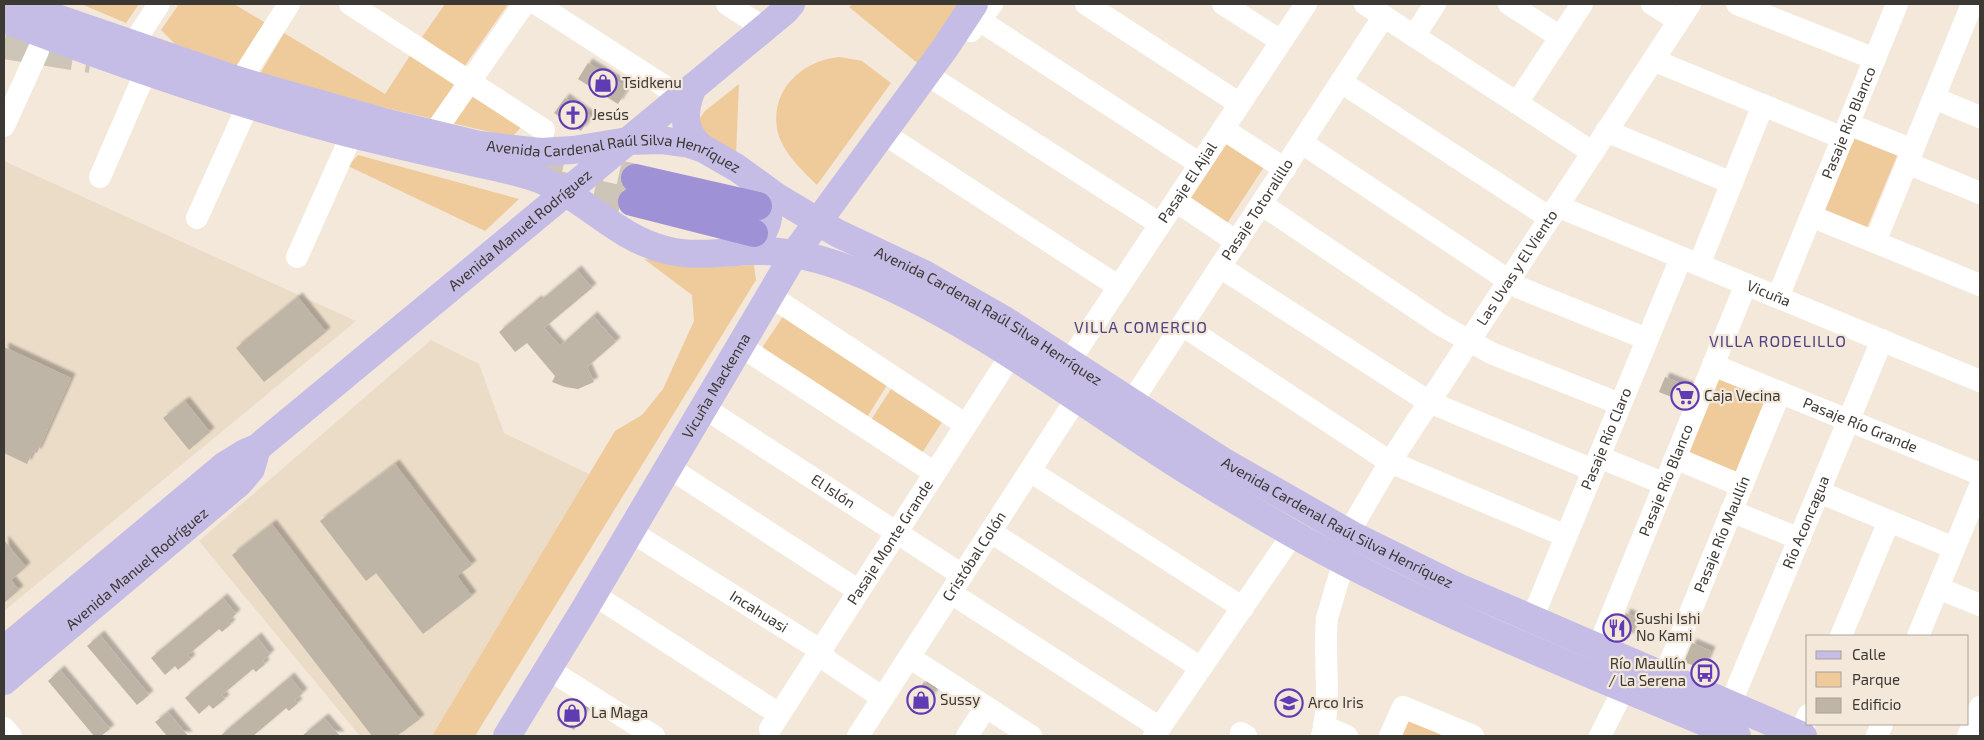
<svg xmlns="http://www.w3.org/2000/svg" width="1984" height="740" viewBox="0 0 1984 740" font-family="'Exo 2',sans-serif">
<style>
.built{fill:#ebdcc8}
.green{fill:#efca9b}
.building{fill:#bfb5a7;filter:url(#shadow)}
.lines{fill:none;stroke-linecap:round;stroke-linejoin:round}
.highway-tunnel{stroke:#cec5b9;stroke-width:28;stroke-dasharray:28 14;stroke-linecap:butt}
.minor{stroke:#fff;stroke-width:22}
.major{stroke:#c5bde6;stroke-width:28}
.highway{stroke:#9e91d5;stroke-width:28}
.labels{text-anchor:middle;stroke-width:4.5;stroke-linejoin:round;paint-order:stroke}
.poi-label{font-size:15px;fill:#3c3833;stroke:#f3e8da;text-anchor:start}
.street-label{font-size:15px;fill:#3c3833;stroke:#f3e8da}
.neighbourhood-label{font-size:16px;letter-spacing:1px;fill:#514381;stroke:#f3e8da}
</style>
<defs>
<filter id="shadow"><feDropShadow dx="4.5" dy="-4.5" stdDeviation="1" flood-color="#0004"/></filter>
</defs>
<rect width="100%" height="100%" fill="#f3e8da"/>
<path class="built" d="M4,161L356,321L4,611Z
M431,340L479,364L504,433L589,474L432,736H360L199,541Z"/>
<path class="green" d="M81,4H139L126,23Z
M179,4H234L269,25L244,68L175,44L161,30Z
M445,4H508L464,67L422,37Z
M853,4H969L921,66L849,7Z
M284,33L385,94L413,51L523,125L512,137L377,106L260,74Z
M840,57L862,61L891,83L817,185C802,170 784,154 778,133C768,91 802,60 840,57Z
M739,84L736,155L709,143L698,121L705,111Z
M1849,132L1899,151L1866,230L1819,211Z
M1226,142L1264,167L1224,228L1186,204Z
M358,155L519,199L485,231L348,166Z
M644,259L718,267L754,265L756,280L475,736H432L615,431L642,415L663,389L694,321L692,295Z
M784,315L889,382L864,422L758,354Z
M1718,376L1770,396L1739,475L1687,454Z
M891,389L942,422L920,456L869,423Z
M1410,710L1469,736H1399Z"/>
<path class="building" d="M588,63L628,88L618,104L578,79Z
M565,98L591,117L581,131L554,113Z
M577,270L592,288L544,328L560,346L593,316L616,342L587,367L594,382L578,389L565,387L552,382L555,376L527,343L515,352L499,332L537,300L539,302Z
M298,297L326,332L264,382L236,348Z
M4,347L71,378L37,453L33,451L27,464L4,453Z
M1665,377L1690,387L1684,402L1659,392Z
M185,401L210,432L189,450L163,418Z
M395,464L472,565L457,576L472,596L423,634L376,573L366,581L320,521Z
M272,524L420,719L397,736H372L232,555Z
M4,540L26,567L11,580L19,590L4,603Z
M223,598L236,614L228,621L231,624L222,632L219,629L188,655L191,659L178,670L175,666L165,675L151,658Z
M1626,613L1637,618L1629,638L1618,633Z
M100,635L149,695L137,705L87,646Z
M257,637L270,654L263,661L265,664L256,672L253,669L222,695L225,699L213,709L209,705L199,714L185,698Z
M1692,643L1711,651L1703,669L1684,662Z
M60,670L110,729L101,736H94L48,681Z
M290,677L303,693L295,700L298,703L289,711L286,708L253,736H220Z
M924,682L936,690L923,708L911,700Z
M571,699L587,709L574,730L557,720Z
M168,712L188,736H167L155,722Z
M324,718L340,736H302Z"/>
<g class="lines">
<path class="highway-tunnel" d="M4,45L91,59
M537,156L635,178
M553,184L632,202"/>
<g class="minor">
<path d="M350,4L544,130"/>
<path d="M537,4L681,97"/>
<path d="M727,4L764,28"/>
<path d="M1086,4L1240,104"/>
<path d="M1223,4L1281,41"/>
<path d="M1365,4L1592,152"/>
<path d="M1509,4L1560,37"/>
<path d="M1652,4L1679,21"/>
<path d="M1737,4L1875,59"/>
<path d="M979,20L1200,164"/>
<path d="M971,31L992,4"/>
<path d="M1414,36L1435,4"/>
<path d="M133,44L159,4"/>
<path d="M1653,60L1843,138"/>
<path d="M926,74L1160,224"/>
<path d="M240,81L289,4"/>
<path d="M1341,82L1550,218"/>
<path d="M1934,98L1980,117"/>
<path d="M1517,103L1582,4"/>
<path d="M1848,124L1913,150"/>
<path d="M4,126L38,51"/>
<path d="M1223,129L1285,169"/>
<path d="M1606,131L1732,183"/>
<path d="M434,133L524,4"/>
<path d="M883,133L1119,287"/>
<path d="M1302,143L1520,288L1647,339"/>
<path d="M1907,163L1980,193"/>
<path d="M100,177L152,57"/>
<path d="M1176,201L1237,242"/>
<path d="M1261,204L1441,325L1491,353L1620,404"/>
<path id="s1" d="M1557,206L1980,381"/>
<path d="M1811,216L1980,285"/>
<path d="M197,218L248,105"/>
<path d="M1875,242L1972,4"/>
<path d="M297,257L352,134"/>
<path d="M1699,265L1763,105"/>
<path d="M1220,267L1429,402L1593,470"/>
<path d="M769,295L966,425"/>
<path id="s2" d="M1778,297L1897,4"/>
<path d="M1182,325L1390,462L1566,536"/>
<path d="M739,345L935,473"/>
<path id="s3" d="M1069,362L1306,4"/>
<path id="s4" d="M1713,365L1980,474"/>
<path id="s5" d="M1131,403L1384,16"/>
<path id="s6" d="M703,407L962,575"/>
<path d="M1599,457L1665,484"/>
<path d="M1675,458L1742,486"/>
<path d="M668,467L859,591"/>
<path d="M1030,471L1243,608"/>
<path d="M1819,492L1954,548"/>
<path d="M1731,511L1800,539"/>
<path id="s7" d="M630,531L812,645L829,662L883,698"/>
<path d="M991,532L1201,668"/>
<path d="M1938,588L1980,605"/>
<path d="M951,593L1160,728"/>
<path d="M593,594L779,714"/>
<path id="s8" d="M1532,619L1681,258"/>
<path d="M1841,636L1889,521"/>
<path d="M1918,636L1980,486"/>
<path id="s9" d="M1598,648L1746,284"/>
<path d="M909,657L1031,736"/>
<path d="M548,669L654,736"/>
<path id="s10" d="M1664,677L1780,392"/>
<path id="s11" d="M1730,705L1882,340"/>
<path d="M1324,726L1347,736"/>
<path d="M4,728L11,736"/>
<path id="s12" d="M770,729L1011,355"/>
<path d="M1241,733L1246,736"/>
<path d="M1800,735L1808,715"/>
<path id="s13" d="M858,736L1086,384"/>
<path d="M967,736L986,707"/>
<path d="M1154,736L1293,534"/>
<path id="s14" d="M1322,736C1332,698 1323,657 1327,618L1356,520L1390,462L1690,4"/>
<path d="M1390,736L1403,707L1473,736"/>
<path d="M1600,736L1631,675"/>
<path d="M1877,736L1882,724"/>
<path d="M1968,736L1980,707"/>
</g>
<g class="major">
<path id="s15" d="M16,4L240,81L380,121L480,145L540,152L573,150L628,141L661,140L689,144L704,149L737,168L777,197L837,233L924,274L1006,321L1224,462L1352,535L1458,587L1803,736"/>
<path d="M4,19C117,63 230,102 348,133C388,143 428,152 468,161C490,166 512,170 533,177C582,193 613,237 666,250C697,258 728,251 761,251C799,251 835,263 871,278C976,324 1068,394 1164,456C1204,482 1245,506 1286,530C1429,612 1586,671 1737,736"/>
<path d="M693,87C683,110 681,133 704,149"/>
<path d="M744,251C768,234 776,213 761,186"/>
<path id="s16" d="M4,650L224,466L245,453L257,448L785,11L791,4"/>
<path id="s17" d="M4,681L239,483L251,469L257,448"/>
<path id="s18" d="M507,736L584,610L795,253L945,48L974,4"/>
</g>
<path class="highway" d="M635,178L758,206
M632,202L754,233"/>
</g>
<defs>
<g id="shop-ring" transform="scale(1.4375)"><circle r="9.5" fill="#f3e8da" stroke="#603bb3" stroke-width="1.5"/><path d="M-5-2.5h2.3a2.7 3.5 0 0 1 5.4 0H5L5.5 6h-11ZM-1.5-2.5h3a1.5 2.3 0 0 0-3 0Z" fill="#603bb3"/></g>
<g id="church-ring" transform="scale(1.4375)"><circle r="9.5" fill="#f3e8da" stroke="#603bb3" stroke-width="1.5"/><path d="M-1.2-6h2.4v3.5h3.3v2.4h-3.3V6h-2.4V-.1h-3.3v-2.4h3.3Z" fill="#603bb3"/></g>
<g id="supermarket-ring" transform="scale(1.4375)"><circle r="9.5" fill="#f3e8da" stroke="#603bb3" stroke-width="1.5"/><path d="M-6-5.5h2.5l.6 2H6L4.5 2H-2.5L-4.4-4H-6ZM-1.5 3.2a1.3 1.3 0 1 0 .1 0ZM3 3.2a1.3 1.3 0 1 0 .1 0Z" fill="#603bb3"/></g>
<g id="restaurant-ring" transform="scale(1.4375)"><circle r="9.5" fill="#f3e8da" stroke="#603bb3" stroke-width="1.5"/><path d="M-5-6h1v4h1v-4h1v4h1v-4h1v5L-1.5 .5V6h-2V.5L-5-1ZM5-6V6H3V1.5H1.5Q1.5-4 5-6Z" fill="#603bb3"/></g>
<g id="bus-ring" transform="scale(1.4375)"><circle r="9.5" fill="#f3e8da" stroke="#603bb3" stroke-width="1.5"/><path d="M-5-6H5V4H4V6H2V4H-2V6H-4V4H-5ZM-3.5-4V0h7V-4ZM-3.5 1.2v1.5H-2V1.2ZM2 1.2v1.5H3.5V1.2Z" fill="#603bb3"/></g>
<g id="school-ring" transform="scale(1.4375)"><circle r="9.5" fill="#f3e8da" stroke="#603bb3" stroke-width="1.5"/><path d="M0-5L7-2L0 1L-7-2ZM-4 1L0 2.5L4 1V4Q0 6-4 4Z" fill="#603bb3"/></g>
</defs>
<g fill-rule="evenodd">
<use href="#shop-ring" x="603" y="83"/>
<use href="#church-ring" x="573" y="115"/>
<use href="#supermarket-ring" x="1685" y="396"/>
<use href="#restaurant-ring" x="1617" y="628"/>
<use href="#bus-ring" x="1705" y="673"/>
<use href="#shop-ring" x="921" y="700"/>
<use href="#school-ring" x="1289" y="703"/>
<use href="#shop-ring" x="572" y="713"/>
</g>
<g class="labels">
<g class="poi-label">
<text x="622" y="88">Tsidkenu</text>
<text x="592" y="120">Jesús</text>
<text x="1704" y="401">Caja Vecina</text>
<text x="1636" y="624">Sushi Ishi<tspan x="1636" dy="17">No Kami</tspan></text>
<text x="1686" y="669" text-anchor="end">Río Maullín<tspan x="1686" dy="17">/ La Serena</tspan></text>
<text x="940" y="705">Sussy</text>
<text x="1308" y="708">Arco Iris</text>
<text x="591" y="718">La Maga</text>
</g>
<g class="street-label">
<text dy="5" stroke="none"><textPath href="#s2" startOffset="188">Pasaje Río Blanco</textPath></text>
<text dy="5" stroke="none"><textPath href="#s15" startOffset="622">Avenida Cardenal Raúl Silva Henríquez</textPath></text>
<text dy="5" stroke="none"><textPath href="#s3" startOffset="215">Pasaje El Ajial</textPath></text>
<text dy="5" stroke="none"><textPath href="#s5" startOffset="231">Pasaje Totoralillo</textPath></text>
<text dy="5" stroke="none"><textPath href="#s16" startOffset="666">Avenida Manuel Rodríguez</textPath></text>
<text dy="5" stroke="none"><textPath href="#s14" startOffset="520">Las Uvas y El Viento</textPath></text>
<text dy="5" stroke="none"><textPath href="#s1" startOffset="229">Vicuña</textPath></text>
<text dy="5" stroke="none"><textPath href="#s15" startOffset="1042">Avenida Cardenal Raúl Silva Henríquez</textPath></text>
<text dy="5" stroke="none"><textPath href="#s18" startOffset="408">Vicuña Mackenna</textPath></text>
<text dy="5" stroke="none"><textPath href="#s4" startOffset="159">Pasaje Río Grande</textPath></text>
<text dy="5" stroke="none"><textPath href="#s8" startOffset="195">Pasaje Río Claro</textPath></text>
<text dy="5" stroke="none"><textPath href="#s9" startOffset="181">Pasaje Río Blanco</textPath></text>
<text dy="5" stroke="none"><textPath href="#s6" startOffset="155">El Islón</textPath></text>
<text dy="5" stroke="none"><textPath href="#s15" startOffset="1448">Avenida Cardenal Raúl Silva Henríquez</textPath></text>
<text dy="5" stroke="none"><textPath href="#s11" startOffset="198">Río Aconcagua</textPath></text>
<text dy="5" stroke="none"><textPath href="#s10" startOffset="154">Pasaje Río Maullín</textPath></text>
<text dy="5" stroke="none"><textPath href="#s12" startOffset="222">Pasaje Monte Grande</textPath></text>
<text dy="5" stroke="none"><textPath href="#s13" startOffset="214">Cristóbal Colón</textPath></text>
<text dy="5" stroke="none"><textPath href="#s17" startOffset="174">Avenida Manuel Rodríguez</textPath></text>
<text dy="5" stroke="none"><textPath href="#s7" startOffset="152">Incahuasi</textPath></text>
</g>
<g class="neighbourhood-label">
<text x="1141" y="333">VILLA COMERCIO</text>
<text x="1778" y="347">VILLA RODELILLO</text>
</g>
</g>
<rect width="1984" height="740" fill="none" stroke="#3c3833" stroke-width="10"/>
<rect x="1806" y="635" width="162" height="90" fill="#f3e8da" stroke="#aaa297"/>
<rect x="1816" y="651" width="25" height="8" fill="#c5bde6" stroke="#aaa297"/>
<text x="1852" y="660" font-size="15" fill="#3c3833">Calle</text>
<rect x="1816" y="672" width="25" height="15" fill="#efca9b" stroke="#aaa297"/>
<text x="1852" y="685" font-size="15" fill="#3c3833">Parque</text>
<rect x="1816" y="698" width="25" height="15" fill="#bfb5a7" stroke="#aaa297"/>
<text x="1852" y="710" font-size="15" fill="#3c3833">Edificio</text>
</svg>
